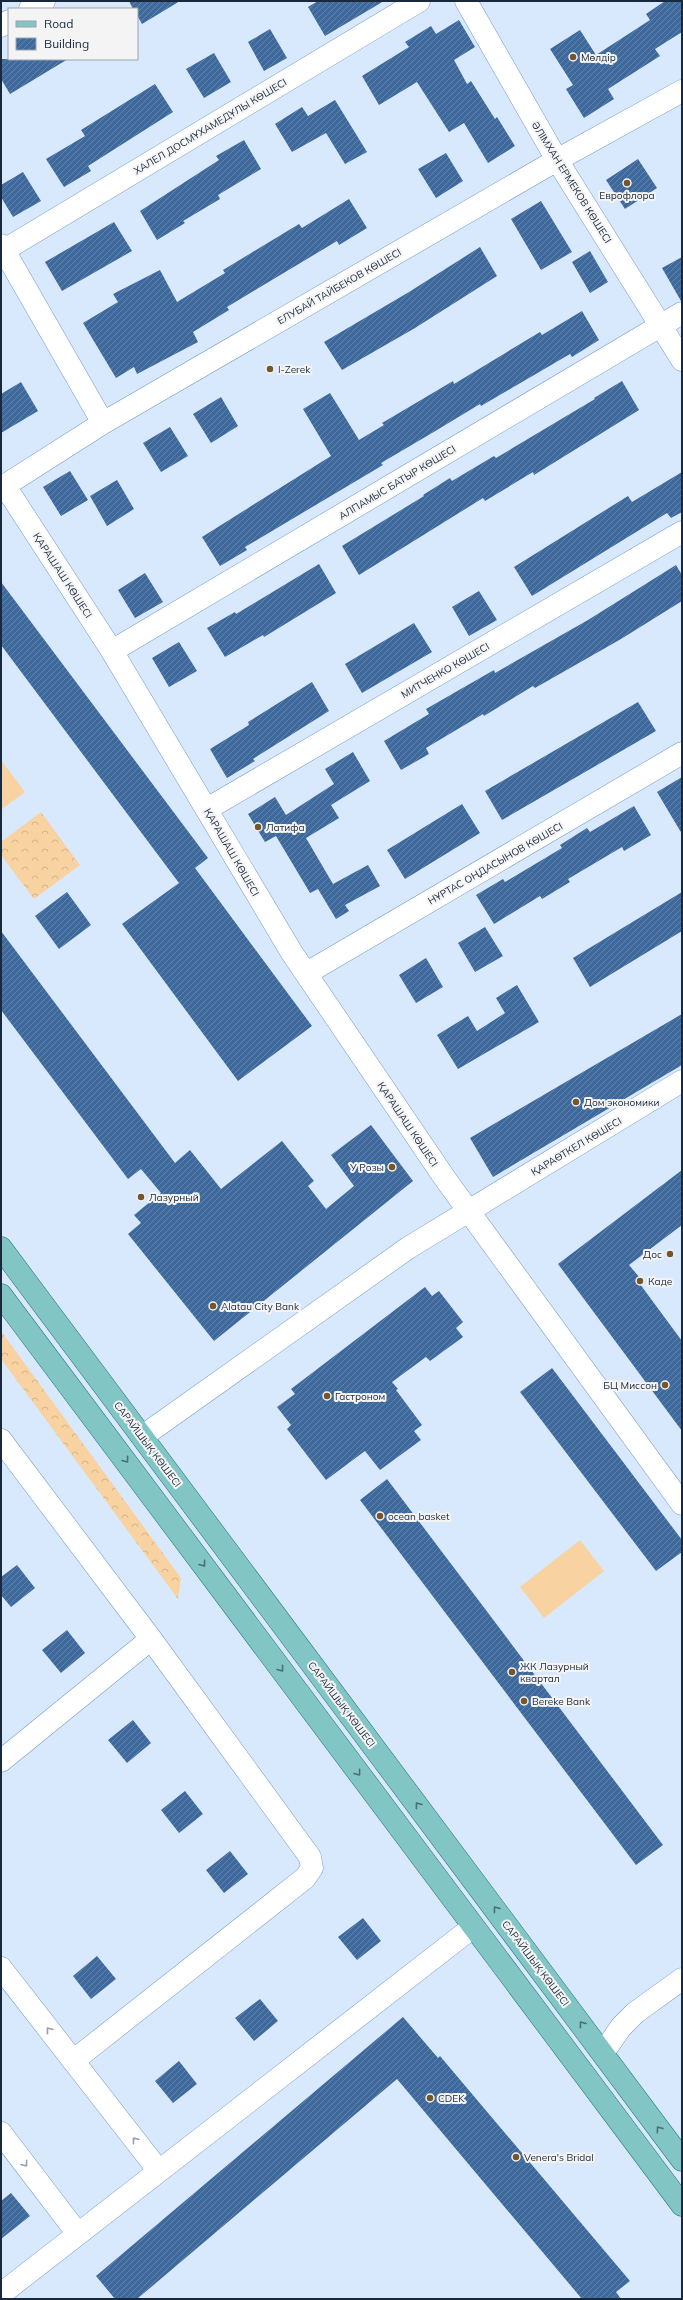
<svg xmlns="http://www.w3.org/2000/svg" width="683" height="2300" viewBox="0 0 683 2300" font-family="Mulish,sans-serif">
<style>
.forest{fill:url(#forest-crowns)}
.pitch{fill:#f8d2a0}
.building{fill:url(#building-hatch)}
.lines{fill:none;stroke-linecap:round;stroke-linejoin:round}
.minor-casing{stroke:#729acb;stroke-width:23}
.major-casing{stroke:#27757c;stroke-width:23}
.minor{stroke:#fff;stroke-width:22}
.major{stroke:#82c5c5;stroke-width:22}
.oneway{stroke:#486f7a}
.oneway2{stroke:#989fa8}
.poi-dot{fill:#75562b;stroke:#f4f4f4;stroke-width:1.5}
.labels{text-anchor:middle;stroke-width:4;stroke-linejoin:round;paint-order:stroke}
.poi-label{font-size:10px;fill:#19293d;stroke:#f4f4f4;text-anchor:start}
.street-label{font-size:10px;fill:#19293d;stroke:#f4f4f4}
</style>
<defs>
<pattern id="forest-crowns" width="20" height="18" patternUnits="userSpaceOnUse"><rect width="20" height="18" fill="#f8d2a0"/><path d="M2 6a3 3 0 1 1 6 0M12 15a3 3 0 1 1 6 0" fill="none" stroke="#d4b48b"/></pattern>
<pattern id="building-hatch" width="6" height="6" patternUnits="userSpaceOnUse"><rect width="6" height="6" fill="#3e699d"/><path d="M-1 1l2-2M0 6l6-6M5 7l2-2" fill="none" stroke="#6383a9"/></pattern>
</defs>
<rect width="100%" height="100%" fill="#d8e9fe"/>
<path class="forest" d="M41,812L80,865L34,899L1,855V842Z
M1,1331L181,1578L178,1599L1,1359Z"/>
<path class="pitch" d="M1,760L25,792L1,810Z
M580,1540L604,1571L544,1618L520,1587Z"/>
<path class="building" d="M129,1H180L142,24L137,15V9H133Z
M318,1H384L325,36L308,7Z
M665,1H682V32L655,49L660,56L608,89L614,99L584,118L566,89L573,85L550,49L580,30L596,55L650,20L646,14Z
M459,20L475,47L454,60L467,84L471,81L495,119L497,117L515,146L488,163L464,123L449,132L417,82L379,105L362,76L409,47L405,42L431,26L436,34Z
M270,29L287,58L264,71L248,42Z
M214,53L231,82L204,98L186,69Z
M1,59H68L10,94L1,79Z
M155,84L173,112L88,166L91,171L64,187L46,159L85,136L81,130Z
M335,100L367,152L345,164L326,133L292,152L275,124L302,107L308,116Z
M244,140L261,169L218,195L220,199L183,221L185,223L157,240L140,211L219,160L216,156Z
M446,153L463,181L436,198L418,169Z
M638,159L657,188L625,209L606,180Z
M23,172L41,201L13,217L1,197V185Z
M349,199L367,228L339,245L337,241L227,307L229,310L193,332L198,342L137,374L134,367L116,378L83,323L118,302L113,294L160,270L177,302L225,273L223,270L299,224L302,228Z
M541,201L572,252L541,270L511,219Z
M114,222L132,251L62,291L45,262Z
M480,247L497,276L415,328L342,370L324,342L409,292Z
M590,251L608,282L590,293L572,262Z
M682,257V301H681L662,268Z
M582,311L599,340L572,357L570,354L481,406L480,404L432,433L381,463L383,465L245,547L247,550L220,566L202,537L331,456L303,409L330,393L359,440L384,425L382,423L453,381L454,384L540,332L542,335Z
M622,381L639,410L534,475L533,472L485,501L483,498L359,575L342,546L424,496L423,495L450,478L452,481L494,456L496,458L595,399L594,398Z
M21,382L38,411L1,433V394Z
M221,397L238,426L211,443L193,414Z
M170,427L188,456L161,472L143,443Z
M70,471L88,500L61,516L43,487Z
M682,472V512L671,518L667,513L532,596L514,567L628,496L632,502Z
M117,480L134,509L107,526L90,496Z
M319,564L336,593L264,637L263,635L225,657L207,628L235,612L236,614Z
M676,565L682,575V601L621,639L535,688L533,686L484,716L483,714L426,748L429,754L401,770L384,741L429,714L426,709L494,670L495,673L588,620Z
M145,573L163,602L135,618L118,590Z
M1,582L208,858L195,868L312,1026L238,1081L122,924L179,883L1,645Z
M479,591L497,620L469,636L452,607Z
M414,623L432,652L362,693L345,664Z
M179,642L197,671L169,687L152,658Z
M312,682L329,711L253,759L255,761L227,778L210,749L249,725L248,722Z
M638,702L656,731L502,820L485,791Z
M353,752L370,781L331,805L339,818L306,838L333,884L368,865L380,886L345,905L349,911L336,919L318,889L310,893L276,836L265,842L248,814L275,797L286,815L334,784L325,769Z
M682,777V834L657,792Z
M462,804L480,833L405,879L387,850Z
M634,806L651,835L624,851L622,847L568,879L570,882L542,899L540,896L494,924L476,895L503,879L505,882L562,848L560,845L587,828L590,832Z
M67,892L91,925L59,949L35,916Z
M682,892V931L590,987L573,958Z
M485,927L503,956L475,972L458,943Z
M1,931L175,1163L190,1150L221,1189L282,1141L314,1181L308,1186L326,1209L354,1186L331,1155L371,1125L413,1181L214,1341L128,1234L141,1223L134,1215L161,1193L141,1169L128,1179L1,1010Z
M426,958L443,987L416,1003L399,975Z
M517,985L539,1022L458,1069L437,1035L468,1016L477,1031L505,1013L496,998Z
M682,1014V1065L493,1177L470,1138Z
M682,1170V1225L629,1265L640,1278L637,1280L682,1341V1431L558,1264Z
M425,1287L432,1296L439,1291L463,1322L456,1328L463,1337L430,1361L426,1357L392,1382L398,1389L396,1390L422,1425L414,1431L421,1440L380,1470L365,1451L326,1480L287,1429L291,1425L277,1407L295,1394L291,1389Z
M552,1368L682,1540V1552L656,1571L520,1392Z
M387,1479L663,1845L636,1865L360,1500Z
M17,1565L35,1588L11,1607L1,1595V1577Z
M67,1630L85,1653L61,1673L42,1650Z
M133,1720L151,1743L127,1763L108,1740Z
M185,1791L203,1814L179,1833L161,1810Z
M230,1851L248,1874L224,1893L206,1870Z
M363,1918L381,1941L357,1960L338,1937Z
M97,1956L116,1979L91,1999L73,1976Z
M260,1999L278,2021L254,2041L235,2018Z
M403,2017L438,2058L440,2056L630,2281L616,2292L621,2299H582L397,2079L137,2299H115L96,2276Z
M179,2061L197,2084L173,2103L155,2081Z
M11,2193L30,2216L1,2239V2201Z"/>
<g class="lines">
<g class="minor-casing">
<path id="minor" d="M466,1L557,160L682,360
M30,9L44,1
M1,26L9,21
M1,245L103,423
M1,252L419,1
M5,486L112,651L292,953L446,1180L682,1504
M1,488L103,423L557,160L682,91
M112,651L682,313
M207,809L682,532
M307,973L682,753
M143,1436L408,1248L682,1081
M1,1440L151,1639L310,1857L312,1868L305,1878L73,2061
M1,1761L151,1639
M1,1968L159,2171
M603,2053L621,2027L635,2013L682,1979
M1,2133L78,2234
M1,2294L473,1927"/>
</g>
<g class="major-casing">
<path id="major" d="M1,1248L682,2160
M1,1295L682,2205"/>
</g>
<use href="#minor" class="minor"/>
<use href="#major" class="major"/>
</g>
<defs><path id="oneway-chevron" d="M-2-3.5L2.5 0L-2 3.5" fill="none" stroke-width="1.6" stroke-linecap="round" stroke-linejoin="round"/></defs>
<g class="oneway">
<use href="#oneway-chevron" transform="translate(126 1460) rotate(53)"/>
<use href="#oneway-chevron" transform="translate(203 1564) rotate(53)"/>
<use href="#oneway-chevron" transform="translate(281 1669) rotate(53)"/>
<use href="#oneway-chevron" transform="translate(358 1773) rotate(53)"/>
<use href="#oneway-chevron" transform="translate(418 1805) rotate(-127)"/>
<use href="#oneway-chevron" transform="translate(496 1909) rotate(-127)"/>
<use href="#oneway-chevron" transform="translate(582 2024) rotate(-127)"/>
<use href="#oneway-chevron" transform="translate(659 2129) rotate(-126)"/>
</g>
<g class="oneway2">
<use href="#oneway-chevron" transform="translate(49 2030) rotate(-128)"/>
<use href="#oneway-chevron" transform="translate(135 2140) rotate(-128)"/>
<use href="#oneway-chevron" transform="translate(25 2164) rotate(53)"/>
</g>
<g class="poi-dot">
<circle cx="573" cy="57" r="4"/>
<circle cx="627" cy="183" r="4"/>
<circle cx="270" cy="369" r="4"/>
<circle cx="258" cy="827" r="4"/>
<circle cx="576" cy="1102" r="4"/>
<circle cx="392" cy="1167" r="4"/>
<circle cx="141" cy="1197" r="4"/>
<circle cx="670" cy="1254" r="4"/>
<circle cx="640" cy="1281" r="4"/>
<circle cx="213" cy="1306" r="4"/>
<circle cx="665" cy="1385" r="4"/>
<circle cx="327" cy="1396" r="4"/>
<circle cx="380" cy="1516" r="4"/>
<circle cx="512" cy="1672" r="4"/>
<circle cx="524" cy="1701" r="4"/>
<circle cx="430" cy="2098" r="4"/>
<circle cx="516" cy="2157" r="4"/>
</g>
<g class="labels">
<g class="poi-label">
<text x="581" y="61">Мөлдір</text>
<text x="627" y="199" text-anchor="middle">Еврофлора</text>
<text x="278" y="373">I-Zerek</text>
<text x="266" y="831">Латифа</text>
<text x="584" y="1106">Дом экономики</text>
<text x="384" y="1171" text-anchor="end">У Розы</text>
<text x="149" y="1201">Лазурный</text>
<text x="662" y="1258" text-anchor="end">Дос</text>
<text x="648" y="1285">Каде</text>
<text x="221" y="1310">Alatau City Bank</text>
<text x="657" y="1389" text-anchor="end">БЦ Миссон</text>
<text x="335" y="1400">Гастроном</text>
<text x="388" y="1520">ocean basket</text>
<text x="520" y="1670">ЖК Лазурный<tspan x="520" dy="12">квартал</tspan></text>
<text x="532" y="1705">Bereke Bank</text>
<text x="438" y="2102">CDEK</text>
<text x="524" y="2161">Venera's Bridal</text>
</g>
<g class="street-label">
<text transform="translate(210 126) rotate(-31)" y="4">ХАЛЕЛ ДОСМҰХАМЕДҰЛЫ КӨШЕСІ</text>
<text transform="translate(572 182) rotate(58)" y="4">ӘЛІМХАН ЕРМЕКОВ КӨШЕСІ</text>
<text transform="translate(339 286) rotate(-30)" y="4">ЕЛУБАЙ ТАЙБЕКОВ КӨШЕСІ</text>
<text transform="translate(397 482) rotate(-31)" y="4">АЛПАМЫС БАТЫР КӨШЕСІ</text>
<text transform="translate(63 575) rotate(57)" y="4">ҚАРАШАШ КӨШЕСІ</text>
<text transform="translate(445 670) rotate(-30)" y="4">МИТЧЕНКО КӨШЕСІ</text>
<text transform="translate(232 852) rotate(60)" y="4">ҚАРАШАШ КӨШЕСІ</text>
<text transform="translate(495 863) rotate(-30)" y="4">НҰРТАС ОҢДАСЫНОВ КӨШЕСІ</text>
<text transform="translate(408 1124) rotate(56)" y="4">ҚАРАШАШ КӨШЕСІ</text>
<text transform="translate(576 1146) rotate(-31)" y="4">ҚАРАӨТКЕЛ КӨШЕСІ</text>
<text transform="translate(148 1444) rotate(53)" y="4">САРАЙШЫҚ КӨШЕСІ</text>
<text transform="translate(342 1704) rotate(53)" y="4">САРАЙШЫҚ КӨШЕСІ</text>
<text transform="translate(536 1963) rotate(53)" y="4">САРАЙШЫҚ КӨШЕСІ</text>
</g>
</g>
<rect width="683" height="2300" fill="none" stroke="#19293d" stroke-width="4"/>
<rect x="8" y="8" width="130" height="52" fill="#f4f4f4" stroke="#9ca3ab"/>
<rect x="16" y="21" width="20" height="6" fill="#82c5c5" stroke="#9ca3ab"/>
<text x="44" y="28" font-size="12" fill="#19293d">Road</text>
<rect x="16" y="38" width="20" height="12" fill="url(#building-hatch)" stroke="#9ca3ab"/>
<text x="44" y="48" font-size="12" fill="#19293d">Building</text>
</svg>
